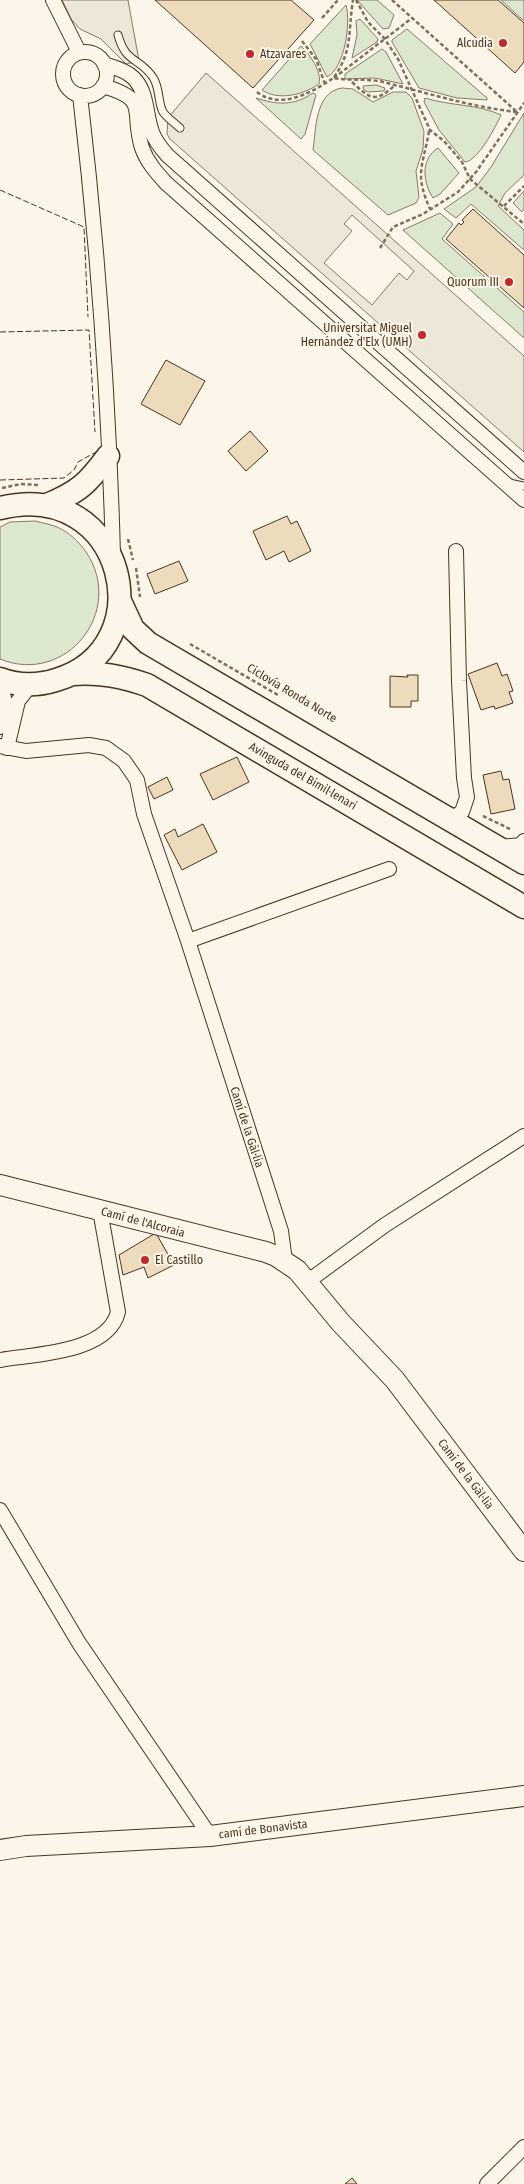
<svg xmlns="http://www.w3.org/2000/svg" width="524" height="2184" viewBox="0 0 524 2184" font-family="'Fira Sans Condensed',sans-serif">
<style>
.green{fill:#dce7d0;stroke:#887966}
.parking{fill:#ede7d9;stroke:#887966;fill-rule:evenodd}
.building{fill:#ecdcbc;stroke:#4a3520}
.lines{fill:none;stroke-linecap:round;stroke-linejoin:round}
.lane-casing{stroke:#4a3520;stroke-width:9}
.street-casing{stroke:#4a3520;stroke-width:16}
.secondary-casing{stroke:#4a3520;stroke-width:22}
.primary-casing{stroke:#4a3520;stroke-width:25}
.path{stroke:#7f6f5c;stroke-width:2.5;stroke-dasharray:4 2.5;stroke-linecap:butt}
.lane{stroke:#fbf6e9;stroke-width:7}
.street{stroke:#fbf6e9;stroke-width:14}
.secondary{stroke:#fbf6e9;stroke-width:20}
.primary{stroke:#fbf6e9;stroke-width:22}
.fence{stroke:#4a3520;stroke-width:1;stroke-dasharray:6 2.5;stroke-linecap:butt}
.poi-dot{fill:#c62828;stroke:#fbf6e9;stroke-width:2}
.labels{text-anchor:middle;stroke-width:4;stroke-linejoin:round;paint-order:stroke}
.poi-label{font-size:12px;fill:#4a3520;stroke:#fbf6e9;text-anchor:end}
.street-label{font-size:12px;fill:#4a3520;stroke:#fbf6e9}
</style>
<rect width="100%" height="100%" fill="#fbf6e9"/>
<path class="green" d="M357,0H377L394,15L389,28L383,29Z
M501,0H524V21Z
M346,5C351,22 345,68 327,77L310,44Z
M360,19L378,39L377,42L352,58L357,35L356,21Z
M407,29L487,98V100L457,98L419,88L392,42V40Z
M301,46C310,55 322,71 319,84C303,95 278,101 262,90Z
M382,49L386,52L403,84L375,78L345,79V74Z
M376,85L385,88L384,91L368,92L364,90L363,86Z
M342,88L353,89L373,102L393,92H406L412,98L424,131L423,149L416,171L419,197L416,203L388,215L313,150C316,129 315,92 342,88Z
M313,93L316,95L305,134L301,139L256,98C277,105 294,106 313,93Z
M425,98C450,106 478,104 501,115C496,126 478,161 465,162L439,130L424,102Z
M524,113V175L505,193L498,206L524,230V250L471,204L456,218L444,209L476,187L491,167Z
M438,148L459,173L440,194L433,198C423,183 420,159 438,148Z
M524,191V209L522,212L513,203Z
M440,213L453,224L442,239L524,312V338L403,230Z
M35,521C42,523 50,524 57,527C69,532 79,542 86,552C126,611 66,686 0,659V527L10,522Z"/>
<path class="parking" d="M62,0H128L139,61L126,64L101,39L80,29L71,19Z
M206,73L524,356V452L170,139L167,134L168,118ZM352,215L414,271L407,280L399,273L372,305L324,263L352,231L344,224Z"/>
<path class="building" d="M155,0H291L314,20L253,88Z
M434,0H498L524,23V62L515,73Z
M473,209L524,255V308L446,239L459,223L461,225L464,222L462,220Z
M166,360L205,381L180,425L141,404Z
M250,431L268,451L246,471L228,451Z
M287,516L291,524L297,521L311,551L289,562L284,551L266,560L253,531Z
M179,561L188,581L155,594L147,574Z
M497,663L502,676L507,674L513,691L509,692L513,703L495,709L494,706L481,710L468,674Z
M407,675H418V701H411V707H390V676L408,677Z
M237,757L249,782L213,800L200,774Z
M501,771L503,780L509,779L515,809L491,814L483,775Z
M167,777L173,790L154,799L148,787Z
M203,824L217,852L182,870L164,835L175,829L178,837Z
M154,1234L157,1235L174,1265L148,1278L144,1267L123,1275L119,1255Z
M352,2178L357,2184H345Z"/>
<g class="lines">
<g class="lane-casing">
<path id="lane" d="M118,35C126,65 141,57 154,79C160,90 158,103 163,112C167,118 175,123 180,128
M509,483L524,486"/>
</g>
<g class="street-casing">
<path id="street" d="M53,0L79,52
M63 74a22 22 0 1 1 44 0a22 22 0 1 1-44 0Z
M104,64C113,67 122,69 130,75C148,88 145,113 152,132C155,141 161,148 167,155L524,472
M103,86C151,100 130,110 142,148C147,162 156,172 166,183L524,500
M80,95C98,248 109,402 113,556
M0,682L5,702L0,727
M0,746L26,751L89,745L106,748L124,761L137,780L144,814L188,941L281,1231L285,1261
M7,748L18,701L30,686
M450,819L462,812L467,797L464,778L459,681L456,551
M499,847L521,845L524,841
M188,941L389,869
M307,1282L385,1225L524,1136
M0,1360C35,1354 108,1353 118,1312L100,1210
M0,1510L79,1643L210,1836
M487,2184L524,2147"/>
</g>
<g class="secondary-casing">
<path id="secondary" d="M0,1185L266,1252L276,1256L297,1270L341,1323L395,1380L524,1551
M0,1850L26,1846L210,1836L524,1796"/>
</g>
<g class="primary-casing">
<path id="primary" d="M47,505C79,492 88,483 108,456
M0,508C125,477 165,648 56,680C37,686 19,686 0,679
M120,601L133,629L148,643L524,863
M72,674C99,672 121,676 147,685L524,907"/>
</g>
<path class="path" d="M356,0L368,22L384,38L398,59L430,130L444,141L462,162L470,179L524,224
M392,0L516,111
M322,18L338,0
M302,41L316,59L325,84
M334,77C353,51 348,30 353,0
M334,78L412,18
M352,82C370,99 375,103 394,86
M257,92C280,110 312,93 333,78C349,81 367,78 383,82C428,93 471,107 517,112
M429,131C423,167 414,173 430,209
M504,206L524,186
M380,248L393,227L423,214L458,192L476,172L524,103
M2,488L21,484L38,485
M128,539L133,560
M136,568L140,597
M190,644L278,695
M483,816L512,830"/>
<use href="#lane" class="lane"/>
<use href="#street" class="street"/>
<use href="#secondary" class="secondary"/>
<use href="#primary" class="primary"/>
<path class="fence" d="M0,190L84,227L88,317
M0,332L89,330L95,432
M0,480L64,478L74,470L78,462L96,452"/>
</g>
<g class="poi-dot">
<circle cx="503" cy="43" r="5"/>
<circle cx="250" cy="54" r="5"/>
<circle cx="509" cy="282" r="5"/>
<circle cx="422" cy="335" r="5"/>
<circle cx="145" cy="1260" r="5"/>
</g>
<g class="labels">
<g class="poi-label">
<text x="493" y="47">Alcudia</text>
<text x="260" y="58" text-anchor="start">Atzavares</text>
<text x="499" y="286">Quorum III</text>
<text x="412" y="332">Universitat Miguel<tspan x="412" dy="14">Hernández d'Elx (UMH)</tspan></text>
<text x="155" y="1264" text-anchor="start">El Castillo</text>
</g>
<g class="street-label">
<text transform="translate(292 693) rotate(31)" y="4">Ciclovía Ronda Norte</text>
<text transform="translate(303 776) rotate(30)" y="4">Avinguda del Bimil·lenari</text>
<text transform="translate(247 1127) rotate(72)" y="4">Camí de la Gàl·lia</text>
<text transform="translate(143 1222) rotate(15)" y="4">Camí de l'Alcoraia</text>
<text transform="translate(466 1474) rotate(53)" y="4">Camí de la Gàl·lia</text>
<text transform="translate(263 1829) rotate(-7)" y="4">camí de Bonavista</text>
</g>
</g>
</svg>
